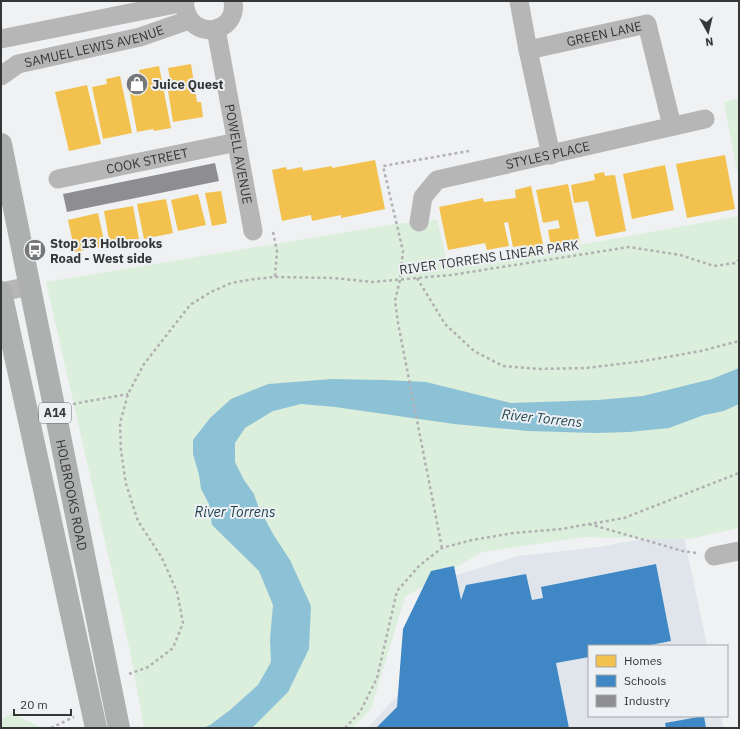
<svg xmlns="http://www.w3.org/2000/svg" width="740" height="729" viewBox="0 0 740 729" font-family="'IBM Plex Sans',sans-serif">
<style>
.built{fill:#dfe5eb}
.green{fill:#dceedc}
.water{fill:#8dc2d6}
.homes{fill:#f2c14e}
.schools{fill:#3f88c5}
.industry{fill:#8d8d92}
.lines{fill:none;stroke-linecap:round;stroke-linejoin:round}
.path{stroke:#b1b0b2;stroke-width:2.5;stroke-dasharray:3 3;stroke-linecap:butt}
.minor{stroke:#b6b6b7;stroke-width:19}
.major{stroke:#aeafaf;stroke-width:22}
.labels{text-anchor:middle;stroke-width:4;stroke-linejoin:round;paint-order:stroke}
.shield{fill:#eef1f4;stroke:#6c6e70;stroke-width:1}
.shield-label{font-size:12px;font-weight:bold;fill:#353637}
.street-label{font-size:13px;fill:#353637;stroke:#eef1f4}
.poi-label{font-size:13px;font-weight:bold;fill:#353637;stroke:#eef1f4;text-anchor:start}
.water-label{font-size:14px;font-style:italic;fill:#1c3f4b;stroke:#eef1f4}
</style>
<rect width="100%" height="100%" fill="#eff1f3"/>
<path class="built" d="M683,531L707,646H589V716H721L724,728H367L399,694L434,582L518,556L599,547Z"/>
<path class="green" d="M739,98V181L724,102Z
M739,216V528L689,539L584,537L482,552L405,597L371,709L353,728H144L130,651L46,282L395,224L437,220L447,261L483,253L486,262Z
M11,713L42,728H1V720Z"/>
<path class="water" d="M739,368V404L724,411L704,415L669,428L629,432L596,433L528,431L454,424L335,407L301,404L273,411L245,428L235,443V462L244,480L254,494L258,506L273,534L290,560L311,606L309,649L288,692L252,728H203L210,725L230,710L258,685L271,662L270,639L273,605L259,571L212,525L209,504L201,489L199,475L193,454V440L210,418L231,399L268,384L332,379L385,380L426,382L511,403L598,400L643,396L712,379Z"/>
<path class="homes" d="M191,64L197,102H201L203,117L173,122L168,90L172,89L168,68Z
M159,66L171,128L154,131L153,129L137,132L127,77L140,75L139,70Z
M120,76L132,133L103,139L92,87L107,84L106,79Z
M87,85L101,144L69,151L55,92Z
M725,155L735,209L687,218L676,164Z
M375,160L385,209L341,218V215L312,221L311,215L282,221L272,170L286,167L287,170L302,167L303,171L332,166V168Z
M665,165L674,210L632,219L623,174Z
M604,172L605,176L615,175L626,231L596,237L588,201L574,203L571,185L595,180L594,174Z
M568,184L580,242L551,247L548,230L560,228L558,220L543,223L536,190Z
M531,186L545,254L528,257L526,245L513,247L508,222L504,223L509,246L487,250L485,243L448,250L439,207L483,198L484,202L516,198L515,190Z
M221,191L227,223L212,226L205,193Z
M198,194L206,225L178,231L171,200Z
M166,199L173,233L144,239L137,204Z
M133,206L139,239L110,245L104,211Z
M98,213L105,246L75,252L68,220Z"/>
<path class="schools" d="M656,564L671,641L645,646H589V657L556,663L569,728H376L397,707L403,629L431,571L454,566L461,600L466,585L526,574L532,600L543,598L541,587Z
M704,716L706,728H666L665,723Z"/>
<path class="industry" d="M215,163L219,181L67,212L63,194Z"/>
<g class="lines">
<path class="path" d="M273,232L277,251L275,277
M417,278L445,324L474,351L503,366L538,369L586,368L644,361L701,351L739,341
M73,404L128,394
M589,524L683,551L696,553
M442,548L398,323L395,301L400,280L403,251L383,166L469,151
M129,674L148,667L173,648L183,623L177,592L162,558L138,521L126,484L121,451L120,423L128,394L144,364L190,305L211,292L231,283L255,279L275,277L334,278L372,282L451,275L629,247L680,255L714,266L735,263L739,260
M51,728L74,717
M345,728L360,712L377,678L397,591L420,565L442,548L472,540L514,533L561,529L624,518L739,473"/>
<g class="minor">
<path d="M519,1L528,50L551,155"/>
<path d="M185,8C192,42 239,33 233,1"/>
<path id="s1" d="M216,29L253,231"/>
<path d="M1,39L185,2"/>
<path id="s2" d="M528,50L647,24L672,126"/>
<path id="s3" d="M1,76L18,64L140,37L189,20"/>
<path id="s4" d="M58,179L237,142"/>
<path id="s5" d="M419,222L423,197L437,180L705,119"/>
<path d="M1,292L30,286"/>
<path d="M714,556L739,551"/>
</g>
<g class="major">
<path id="s6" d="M1,144L119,728"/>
<path d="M1,292L96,728"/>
</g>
</g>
<defs>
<g id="shop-disc" transform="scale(1.15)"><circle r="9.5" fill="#767779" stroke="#eef1f4"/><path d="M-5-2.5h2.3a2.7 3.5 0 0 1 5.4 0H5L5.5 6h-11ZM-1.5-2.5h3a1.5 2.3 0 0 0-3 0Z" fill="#fff"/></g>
<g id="bus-disc" transform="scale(1.15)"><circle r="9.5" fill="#767779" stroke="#eef1f4"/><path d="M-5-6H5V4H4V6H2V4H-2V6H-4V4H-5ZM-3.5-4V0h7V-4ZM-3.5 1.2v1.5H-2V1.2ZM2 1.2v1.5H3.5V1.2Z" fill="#fff"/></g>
</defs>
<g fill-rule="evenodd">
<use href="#shop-disc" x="137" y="84"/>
<use href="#bus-disc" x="35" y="250"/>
</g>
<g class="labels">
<rect class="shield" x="39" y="403" width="32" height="20" rx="3"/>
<g class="shield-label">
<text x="55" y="417">A14</text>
</g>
<g class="street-label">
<text dy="5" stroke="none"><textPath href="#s2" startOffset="78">GREEN LANE</textPath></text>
<text dy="5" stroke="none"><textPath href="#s3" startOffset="99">SAMUEL LEWIS AVENUE</textPath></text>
<text dy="5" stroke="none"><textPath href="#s1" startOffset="127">POWELL AVENUE</textPath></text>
<text dy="5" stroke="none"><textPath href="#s5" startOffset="161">STYLES PLACE</textPath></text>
<text dy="5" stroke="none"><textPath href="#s4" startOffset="91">COOK STREET</textPath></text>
<text transform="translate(489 257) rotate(-8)" y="5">RIVER TORRENS LINEAR PARK</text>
<text dy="5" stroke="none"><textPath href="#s6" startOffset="358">HOLBROOKS ROAD</textPath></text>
</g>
<g class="poi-label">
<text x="152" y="89">Juice Quest</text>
<text x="50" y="248">Stop 13 Holbrooks<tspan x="50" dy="15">Road - West side</tspan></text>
</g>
<g class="water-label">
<text transform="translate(542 418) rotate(6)" y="5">River Torrens</text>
<text x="235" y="517">River Torrens</text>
</g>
</g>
<rect width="740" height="729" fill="none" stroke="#353637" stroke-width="4"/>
<rect x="588" y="645" width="140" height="72" fill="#eef1f4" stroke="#a4a6a8"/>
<rect x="596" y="655" width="20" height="12" fill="#f2c14e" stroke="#a4a6a8"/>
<text x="624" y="665" font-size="12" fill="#353637">Homes</text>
<rect x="596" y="675" width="20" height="12" fill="#3f88c5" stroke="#a4a6a8"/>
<text x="624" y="685" font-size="12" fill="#353637">Schools</text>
<rect x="596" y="695" width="20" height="12" fill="#8d8d92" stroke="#a4a6a8"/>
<text x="624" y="705" font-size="12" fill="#353637">Industry</text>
<g transform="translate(708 32) rotate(172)" stroke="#eef1f4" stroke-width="3" paint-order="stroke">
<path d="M0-3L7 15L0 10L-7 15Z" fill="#353637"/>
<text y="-6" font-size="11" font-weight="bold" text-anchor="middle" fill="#353637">N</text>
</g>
<path d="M14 709v6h57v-6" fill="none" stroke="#353637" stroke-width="2"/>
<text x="20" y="709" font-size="12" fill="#353637" stroke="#eef1f4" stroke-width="3" paint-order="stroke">20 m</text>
</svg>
